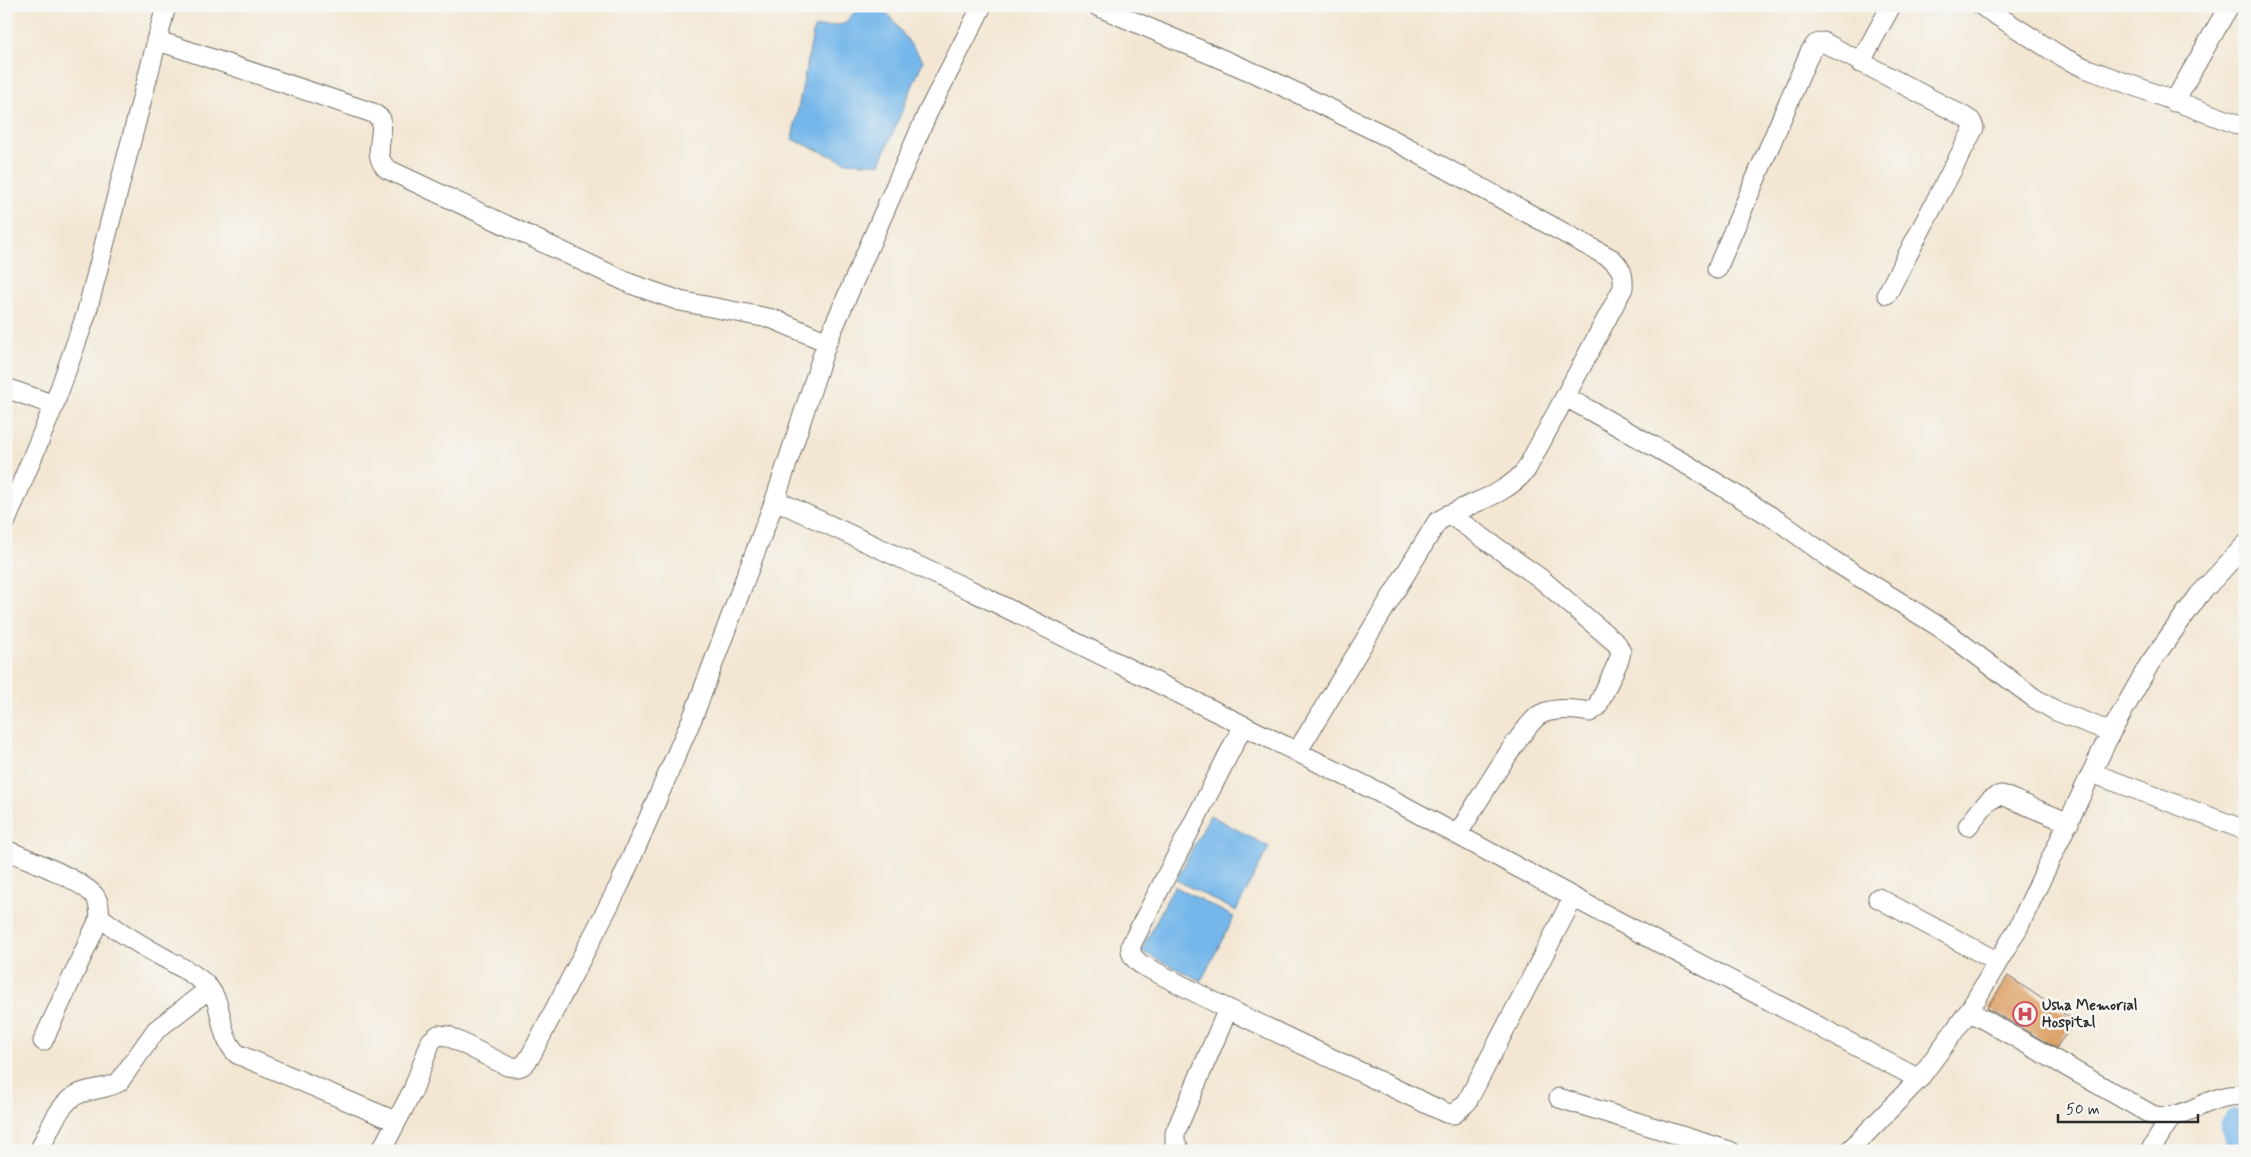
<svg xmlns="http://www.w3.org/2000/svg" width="2251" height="1157" viewBox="0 0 2251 1157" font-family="Mynerve,sans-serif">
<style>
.water{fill:#74b7ea;stroke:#50718a}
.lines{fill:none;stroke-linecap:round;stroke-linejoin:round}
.river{stroke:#74b7ea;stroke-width:34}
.building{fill:#db9d61}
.minor-casing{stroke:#716d66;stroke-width:21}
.minor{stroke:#fff;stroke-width:19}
.labels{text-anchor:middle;stroke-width:5;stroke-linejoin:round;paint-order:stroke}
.poi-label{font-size:15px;font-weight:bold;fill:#2b2b2b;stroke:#f6f6f2;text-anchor:start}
</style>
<rect width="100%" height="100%" fill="#f6f6f2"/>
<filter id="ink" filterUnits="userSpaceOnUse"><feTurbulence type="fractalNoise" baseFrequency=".02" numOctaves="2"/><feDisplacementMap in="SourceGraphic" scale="10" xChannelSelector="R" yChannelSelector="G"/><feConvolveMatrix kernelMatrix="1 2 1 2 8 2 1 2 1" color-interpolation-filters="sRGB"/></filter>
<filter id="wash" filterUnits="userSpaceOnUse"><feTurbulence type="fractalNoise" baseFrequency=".0096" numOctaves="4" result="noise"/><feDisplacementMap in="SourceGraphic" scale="20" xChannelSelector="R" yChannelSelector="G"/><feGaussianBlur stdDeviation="1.12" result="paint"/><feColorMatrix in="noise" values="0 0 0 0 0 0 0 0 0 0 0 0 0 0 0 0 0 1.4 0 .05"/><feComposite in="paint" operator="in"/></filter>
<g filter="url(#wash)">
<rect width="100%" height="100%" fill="#f3e7d3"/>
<path class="water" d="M860,6L886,11L923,61L880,164L846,162L792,139L814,28L844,24Z
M1210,815L1269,847L1236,911L1176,880Z
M1174,886L1234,917L1201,981L1141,951Z"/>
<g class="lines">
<path class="river" d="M2237,1126L2245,1146"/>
</g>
<g id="blocks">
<path class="building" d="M2008,976L2075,1021L2056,1048L1987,1008Z"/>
</g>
</g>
<g filter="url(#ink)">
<use href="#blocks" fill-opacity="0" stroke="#716d66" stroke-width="1"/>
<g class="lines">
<g class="minor-casing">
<path id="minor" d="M1097,6L1266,78L1388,137L1612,259C1622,269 1624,275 1623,288L1526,470C1502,499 1466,502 1437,522L1297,752
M1982,6L2062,57L2085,68L2245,127
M156,40L373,113L381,119C385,138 371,154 387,169L631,284L680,301L773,319L827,342
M1860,63L1891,6
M2174,102L2229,6
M1717,269L1810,52L1816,44L1823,42L1965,117L1971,121L1974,128L1887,294
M6,388L54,405
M1566,397L1689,466L1780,522L1834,561L1941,628L2034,698L2056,711L2111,732
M775,500L970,590L1378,792L1610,917L1919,1079
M1449,514L1540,578L1617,644L1621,652L1619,660L1597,707L1590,712C1574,709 1556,707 1541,714C1523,723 1473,811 1458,833
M6,521L54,405L86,315L166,6
M1243,726L1131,945C1130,955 1134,959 1142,965L1228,1009L1446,1113L1454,1114L1467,1102L1573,898
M2092,773L2245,830
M1968,826C1978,814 1987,797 2002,795L2069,823
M6,850C29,860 78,878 94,895C100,902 99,909 100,917L43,1041
M1878,898L1998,962
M100,917C121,934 144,947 168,960C182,968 199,976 209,988C226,1010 216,1032 237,1054L395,1121
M1969,1011L2152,1115C2176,1122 2195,1106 2217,1099C2226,1096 2235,1095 2245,1095
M1559,1098L1730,1151
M39,1151C49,1132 59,1100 81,1093C94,1088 107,1089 119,1082L156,1030L209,989
M381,1151L413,1090L431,1041L438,1035L448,1036L507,1066C520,1069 523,1067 530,1057L620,884L694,714L775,500L827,342L928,112L982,6
M1180,1151L1175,1143V1133L1228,1009
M1849,1151L1919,1079L1969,1011L2018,928L2111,732L2150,663L2199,595L2245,545
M2150,1151L2171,1117"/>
</g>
<use href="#minor" class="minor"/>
</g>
</g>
<defs>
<g id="hospital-ring" transform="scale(1.25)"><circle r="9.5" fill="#f6f6f2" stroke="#d1495b" stroke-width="1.5"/><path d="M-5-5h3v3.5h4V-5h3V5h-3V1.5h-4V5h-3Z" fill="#d1495b"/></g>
</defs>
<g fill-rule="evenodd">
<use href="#hospital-ring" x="2025" y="1014"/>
</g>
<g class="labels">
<g class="poi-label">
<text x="2042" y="1010">Usha Memorial<tspan x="2042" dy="17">Hospital</tspan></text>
</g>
</g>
<rect width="2251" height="1157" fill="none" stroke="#f6f6f2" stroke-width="25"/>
<path d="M2058 1114v8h140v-8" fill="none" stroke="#2b2b2b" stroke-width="2.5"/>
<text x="2066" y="1114" font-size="15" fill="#2b2b2b" stroke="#f6f6f2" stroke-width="4" paint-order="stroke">50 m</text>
</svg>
